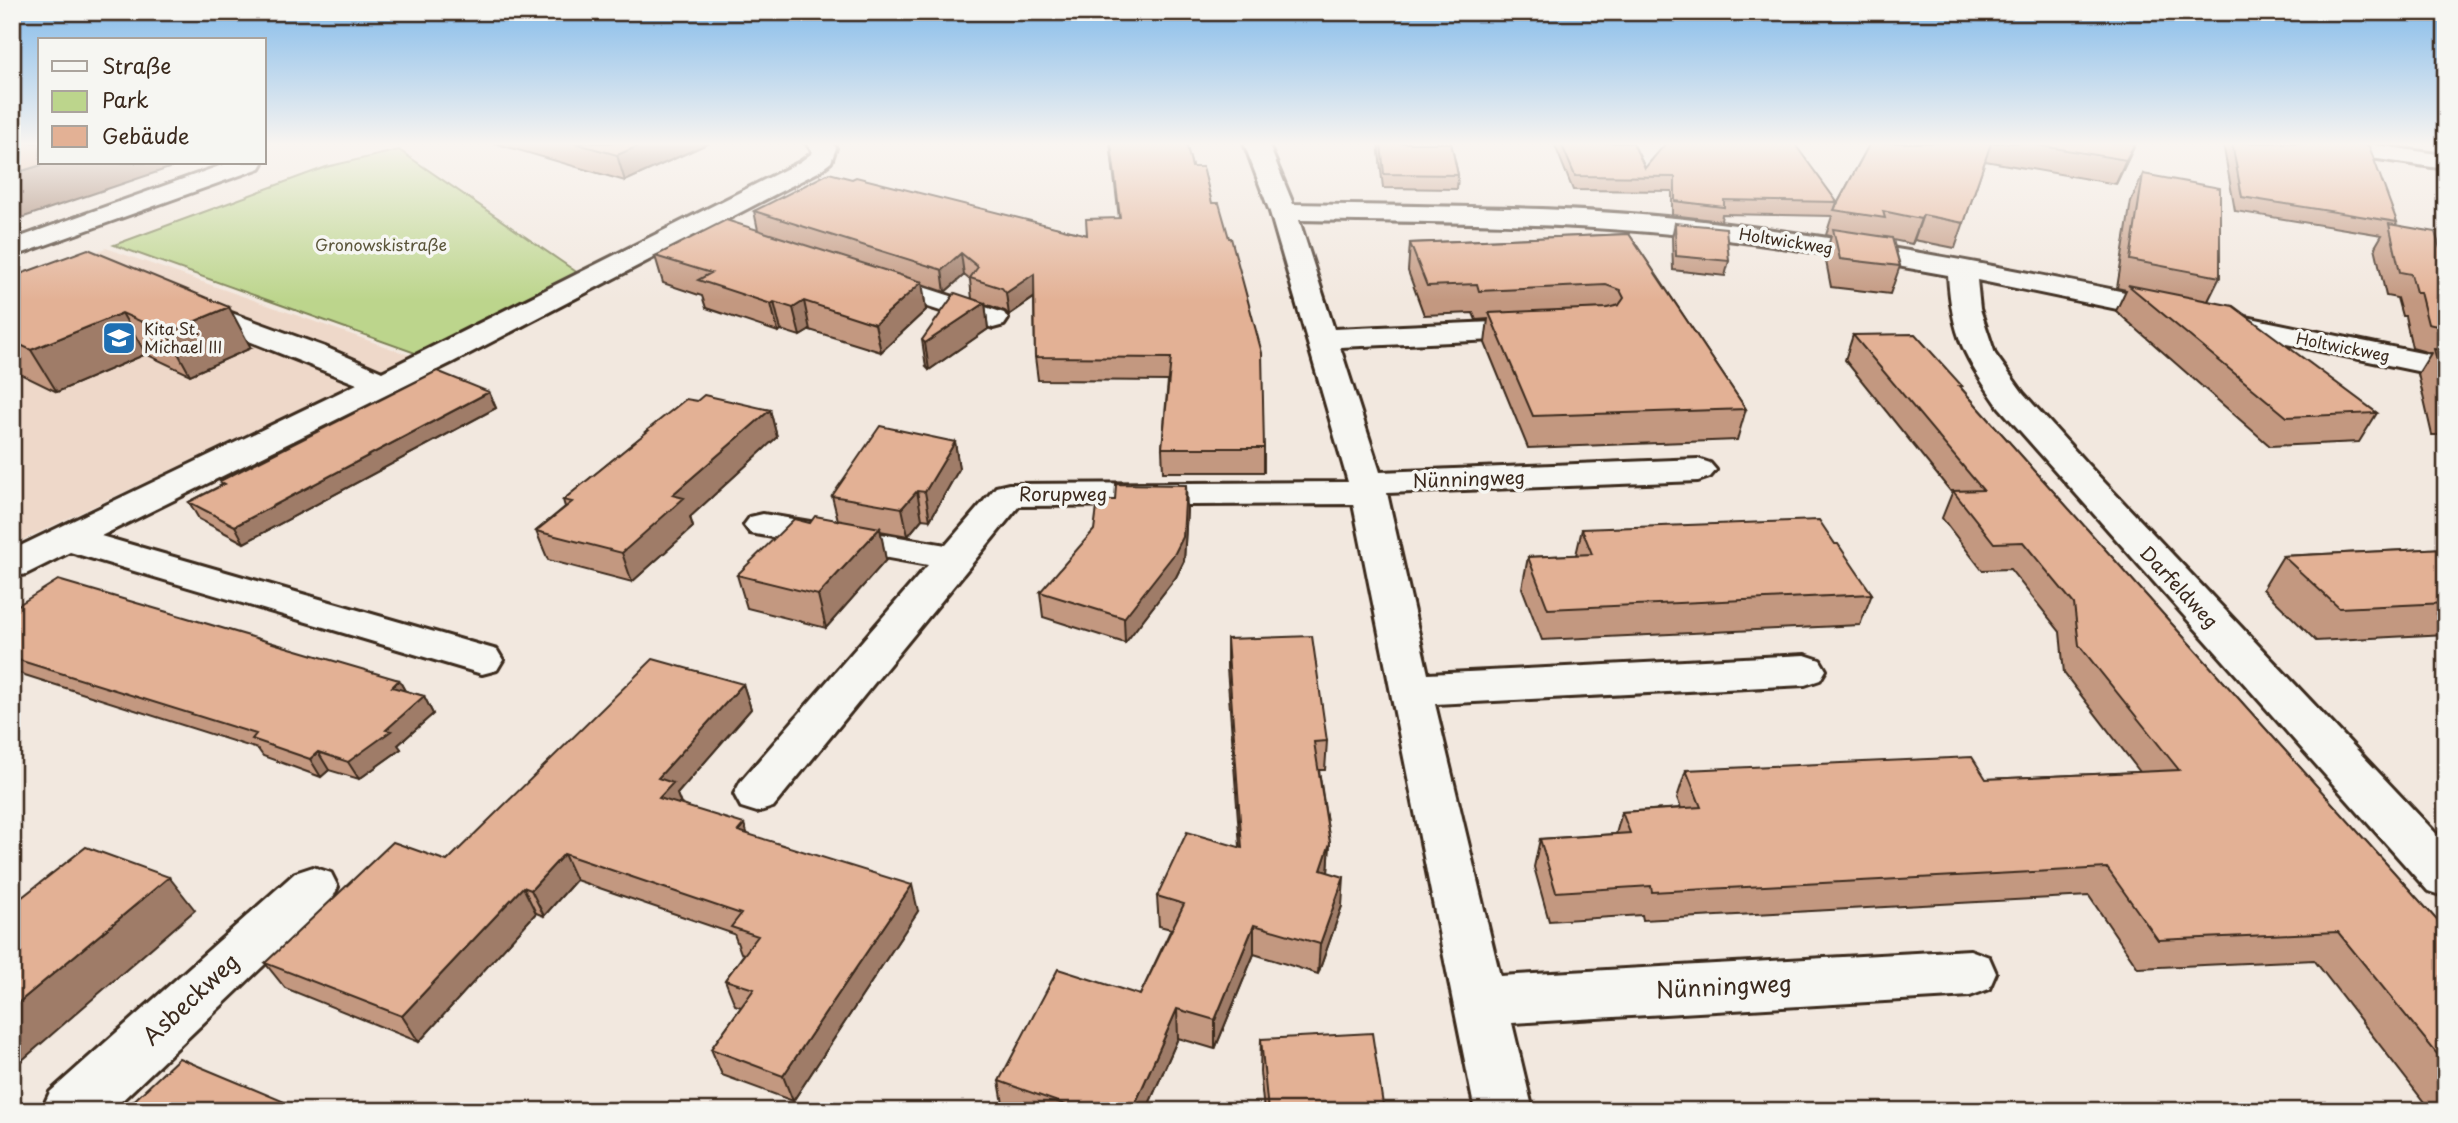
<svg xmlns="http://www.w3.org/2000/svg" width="2458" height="1123" viewBox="0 0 2458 1123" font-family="'Playpen Sans',sans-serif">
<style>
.built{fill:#eed8c9}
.green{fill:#bcd58c;stroke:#7c8055;stroke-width:2}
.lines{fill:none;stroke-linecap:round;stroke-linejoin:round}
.minor-casing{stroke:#3b2a1e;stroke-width:6}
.minor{fill:#f6f6f2;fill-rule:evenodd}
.wall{fill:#c39880;stroke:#3b2a1e;stroke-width:2}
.shaded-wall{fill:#9f7c68;stroke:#3b2a1e;stroke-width:2}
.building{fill:#e3b195;stroke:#3b2a1e;stroke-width:2}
.labels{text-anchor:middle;stroke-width:7;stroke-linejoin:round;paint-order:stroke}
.far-street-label{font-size:16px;fill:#3b2a1e;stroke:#f6f6f2}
.far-park-label{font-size:16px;fill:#5b553a;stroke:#f6f6f2}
.far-poi-label{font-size:16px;fill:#3b2a1e;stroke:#f6f6f2;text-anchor:start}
.street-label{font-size:19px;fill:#3b2a1e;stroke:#f6f6f2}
.near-street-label{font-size:23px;fill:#3b2a1e;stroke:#f6f6f2}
</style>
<rect width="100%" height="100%" fill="#f2e8df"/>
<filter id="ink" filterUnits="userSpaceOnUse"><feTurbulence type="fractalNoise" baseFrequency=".0143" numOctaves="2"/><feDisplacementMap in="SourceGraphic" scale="14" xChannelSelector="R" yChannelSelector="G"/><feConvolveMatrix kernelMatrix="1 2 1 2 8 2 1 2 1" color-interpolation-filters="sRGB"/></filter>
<g filter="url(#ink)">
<path class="built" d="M106,248L412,356L12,545V283Z"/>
<path class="green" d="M399,150L578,273L418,354L114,245L326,167Z"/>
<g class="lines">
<g class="minor-casing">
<path id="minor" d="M806,143H832L836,148L831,162L818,172L453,362L101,536L497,650L503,660L497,670L482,674L70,552L26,574L12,577V550L357,384L181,314L176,308L181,302L191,299L201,302L325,347L382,372L800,162L811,154L812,150Z
M1244,143H1268L1293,204C1430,207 1567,205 1703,221C1953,250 2199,309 2446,358V377L1977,280L1980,309L1995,354L2023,393L2087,464L2446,844V897L2428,891L1999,407C1965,357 1952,337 1948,275C1849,257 1749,240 1649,232C1532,222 1416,222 1299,220L1334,329L1540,320L1551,323L1555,329L1551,335L1540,338L1340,347L1380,472L1698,459L1710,463L1716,470L1710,477L1698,481L1387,493L1428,674L1805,655L1820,660L1826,670L1820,680L1805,685L1435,704L1500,976L1970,950L1989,957L1996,973L1989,989L1970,996L1512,1023L1533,1111H1475L1353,504L1019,506L773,807L757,812L741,807L734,794L741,781L928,565L750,533L744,525L750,517L763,514L946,545L996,487L1009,484L1348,482L1270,212Z
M2304,143H2362L2444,155L2446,169L2316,150L2308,148Z
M228,163H263L260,168L12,257V240Z
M873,271L1004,313L1008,319L1004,325L993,328L863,286L859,280L863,274Z
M313,867L331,873L338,887L331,901L111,1111H41L50,1092L295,873Z"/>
</g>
<use href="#minor" class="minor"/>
</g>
<path class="wall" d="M494,143H709L625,181Z
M1110,143H1186L1264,448V472H1163L1162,448L1168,381L1038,380L1035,357L1034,298L1009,315L1005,311L985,304L988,329L929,370L926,367L922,340L972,299L970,280L964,275L945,292L922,284L926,310L881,352L810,330L800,336L781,330L778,332L706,308L702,296L663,283L655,256L758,230L754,211L852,179L1087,235L1119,218Z
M1378,143H1451L1458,175L1457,189L1383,188Z
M1554,143H1633L1645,168L1837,202L1835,208L1870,143H2136L2116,184L1985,161L1955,248L1914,240L1912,244L1893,240L1900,266L1890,294L1831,287L1825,256L1831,236L1826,235L1832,216L1722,214L1721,221L1672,215V191L1573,190Z
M2223,143H2345L2397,222L2396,225L2440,248L2446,249V435H2432L2418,374L2431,353L2412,348L2405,316H2402L2397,298L2386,296L2375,247L2382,235L2235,211Z
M2143,174L2220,277L2208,301L2377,413L2359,442L2270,446L2116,311L2126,290L2117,288L2131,201Z
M1675,223L1729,261L1725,276L1673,270L1672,237Z
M1629,234L1746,409L1737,440L1528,448L1485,343L1488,319L1476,320L1473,313L1424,315L1408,271L1410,243Z
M12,277L251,348L190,375L146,354L57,392L12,370Z
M1853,335L1962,386L1961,388L2443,927L2442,929L2446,933V1111H2431L2314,960L2138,968L2089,896L1643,920L1642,915L1549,921L1534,867L1540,839L1616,834L1622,812L1681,808L1677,798L1686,770L1986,779L2140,772L2064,673L2060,632L2010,569L1982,570L1942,518L1952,493L1845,360Z
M489,392L496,408L244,543L199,519L189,502L222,485L220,481Z
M697,401L770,410L777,437L690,517L693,527L632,582L548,560L536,531L565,507L563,500L646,433V431Z
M955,442L959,469L930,520L922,519L908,536L880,531L886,560L826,628L747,608L737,575L810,523L838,520L832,496Z
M1187,509L1184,561L1176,577L1125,643L1043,617L1040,592Z
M1582,529L1835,544L1872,594L1860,625L1542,640L1522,588L1528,557L1576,555Z
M2446,548V634L2316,641L2263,589L2283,556Z
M12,609L399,680L405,691L424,696L433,714L398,745L401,749L359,779L329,770L321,777L263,756L258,749L12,671Z
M1227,639L1327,741L1325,770H1319L1330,843L1328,872L1342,906L1318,974L1254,954L1215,1049L1178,1038L1146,1111H1009L1004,1109L999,1081L1140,995L1171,929L1159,926L1157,896L1240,847L1227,668Z
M743,684L751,709L677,794L681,804L918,911L793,1101L722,1075L711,1049L741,1007L735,1005L725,980L744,954L741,953L734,934L576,880L544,916L536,913L419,1042L285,988L265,963L447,861Z
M1261,1039L1384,1111H1264L1260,1072Z"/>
<path class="shaded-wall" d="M645,143H709L625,181L617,155Z
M2135,143H2136L2116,184L2126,160Z
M48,163H184L12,221V174Z
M1923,215L1914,240L1912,244L1921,219Z
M961,253L964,275L945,292L942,270Z
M1034,274L1036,296L1009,315L1006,293Z
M922,282L926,310L881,352L875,324Z
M804,301L810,330L800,336L793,308Z
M774,302L781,330L778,332L771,304Z
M985,303L988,329L929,370L925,343Z
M229,307L251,348L190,375L167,333Z
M122,313L146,354L57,392L31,350Z
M489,392L496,408L244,543L235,526Z
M770,410L777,437L690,517L693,527L632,582L622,553L672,495Z
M955,442L959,469L930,520L925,492Z
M1186,485L1187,509L1184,561L1176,577L1125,643L1124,618Z
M917,491L922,519L908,536L902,508Z
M880,528L886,560L826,628L818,595Z
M399,680L409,698L392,687Z
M743,684L751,709L677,794L682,808L659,798L658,778Z
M424,696L433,714L398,745L401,749L359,779L348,762Z
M318,752L329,770L321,777L310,759Z
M744,824L753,849L738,831Z
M1330,843L1328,873L1321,870Z
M564,854L576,880L544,916L531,890Z
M169,877L195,910L12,1069V1008Z
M1344,877L1342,906L1318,974L1320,944Z
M912,885L918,911L793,1101L783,1076Z
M523,887L536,913L419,1042L402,1016Z
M1254,925V954L1215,1049V1020Z
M1177,1009L1178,1038L1146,1111H1132Z
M287,1103L294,1111H279Z"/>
<path class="building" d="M12,143H40V163H48L12,174Z
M574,143H645L617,155Z
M1111,143H1186L1192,167H1203L1212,203H1219L1229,238H1231L1262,353L1264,448H1162L1171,358L1035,357L1034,274L1006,293L1002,288L970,278L978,267L961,253L942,270L754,211L829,173L852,179L856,177L1087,235L1086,219L1120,218Z
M1381,143H1451L1458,175L1384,174Z
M1561,143H1633L1645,168L1666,143H1794L1837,202L1724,200V207L1675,201V177L1575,176Z
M1870,143H1991L1964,223L1923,215L1921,219L1883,211L1885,218L1834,210Z
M2024,143H2135L2126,160Z
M2232,143H2345L2369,146L2397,222L2242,197Z
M2143,174L2220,188V277L2130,260Z
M726,220L922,282L875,324L804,301L793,308L774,302L771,304L698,280L711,273L655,256Z
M1675,223L1726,228L1729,261L1676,256Z
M2389,224L2435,232L2440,248L2446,249V328L2428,324L2420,292H2416L2411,274L2400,272Z
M1833,229L1892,238L1900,266L1840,259Z
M1629,234L1746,409L1533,416L1489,313L1607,308L1619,305L1624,298L1620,290L1606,285L1479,291L1477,284L1427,286L1410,243Z
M88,249L229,307L167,333L122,313L31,350L12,341V277Z
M2128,285L2233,306L2377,413L2287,417Z
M955,293L985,303L925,343L922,340Z
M1915,334L1962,386H1959L2443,927H2441L2446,933V1065L2338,932L2158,940L2107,868L1652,892L1651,886L1556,892L1540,839L1630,833L1622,812L1701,807L1686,770L1972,757L1986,779L2179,770L2079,645L2074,604L2023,542L1994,543L1953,491L1983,490L1853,335Z
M2434,349L2446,351V394Z
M437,371L489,392L235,526L189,502L225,484L220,481Z
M704,395L770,410L672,495L684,498L622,553L536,531L572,502L563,500L648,431H646L686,399L697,401Z
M880,426L955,442L925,492L917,491L902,508L832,496Z
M1116,484L1186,485L1183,537L1175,553L1124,618L1040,592L1094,530L1098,500H1115Z
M815,516L880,528L818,595L737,575L794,519L810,523Z
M1819,520L1835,544H1838L1872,594L1548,609L1528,557L1592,554L1582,529Z
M2446,548V603L2339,608L2283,556Z
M58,580L399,680L392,687L424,696L386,730L391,731L348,762L318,752L310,759L252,739L256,734L12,658V609Z
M1312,636L1327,741L1314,742L1330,843L1321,870L1344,877L1320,944L1254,925L1215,1020L1177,1009L1132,1111H1083L999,1081L1058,969L1140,995L1184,904L1157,896L1187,832L1242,848L1227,639Z
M653,659L743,684L658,778L673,783L659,798L744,824L738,831L912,885L783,1076L711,1049L754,989L725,980L758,936L731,927L741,914L564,854L531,890L523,887L402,1016L265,963L393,842L447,861Z
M86,847L169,877L12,1008V905Z
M1372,1033L1384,1111H1268L1261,1039Z
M179,1058L287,1103L279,1111H123Z"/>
</g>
<linearGradient id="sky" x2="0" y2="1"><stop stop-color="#84bbea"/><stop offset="0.48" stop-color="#f9f5f1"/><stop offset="1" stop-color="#f9f5f1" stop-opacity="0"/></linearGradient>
<rect width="2458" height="300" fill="url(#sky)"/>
<defs>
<g id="school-square" transform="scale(1.75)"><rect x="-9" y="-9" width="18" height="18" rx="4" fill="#1f6fb2" stroke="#f6f6f2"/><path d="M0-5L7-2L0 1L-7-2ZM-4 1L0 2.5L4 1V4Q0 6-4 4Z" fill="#fff"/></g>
</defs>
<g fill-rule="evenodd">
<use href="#school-square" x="119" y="338"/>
</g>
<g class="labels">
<g class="far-street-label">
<text transform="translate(1786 241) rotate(9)" y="6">Holtwickweg</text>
<text transform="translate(2343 347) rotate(11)" y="6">Holtwickweg</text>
</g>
<g class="far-park-label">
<text x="381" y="251">Gronowskistraße</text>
</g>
<g class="far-poi-label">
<text x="144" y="335">Kita St.<tspan x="144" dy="18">Michael III</tspan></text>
</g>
<g class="street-label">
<text transform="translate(1469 479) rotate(-2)" y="7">Nünningweg</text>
<text x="1063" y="501">Rorupweg</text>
<text transform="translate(2179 587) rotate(47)" y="7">Darfeldweg</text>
</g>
<g class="near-street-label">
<text transform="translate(1724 987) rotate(-3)" y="8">Nünningweg</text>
<text transform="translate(191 999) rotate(-43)" y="8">Asbeckweg</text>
</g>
</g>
<rect width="2458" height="1123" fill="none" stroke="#f6f6f2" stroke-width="42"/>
<rect x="21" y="21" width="2416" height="1081" fill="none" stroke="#3b2a1e" stroke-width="2.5" filter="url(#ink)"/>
<rect x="38" y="38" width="228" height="126" fill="#f6f6f2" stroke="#aba49d" stroke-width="2"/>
<rect x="52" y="61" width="35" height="10" fill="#f6f6f2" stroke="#aba49d" stroke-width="2"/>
<text x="102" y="74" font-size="21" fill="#3b2a1e">Straße</text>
<rect x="52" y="91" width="35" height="21" fill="#bcd58c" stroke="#aba49d" stroke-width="2"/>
<text x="102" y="108" font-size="21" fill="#3b2a1e">Park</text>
<rect x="52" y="126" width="35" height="21" fill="#e3b195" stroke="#aba49d" stroke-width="2"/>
<text x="102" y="144" font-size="21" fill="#3b2a1e">Gebäude</text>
</svg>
